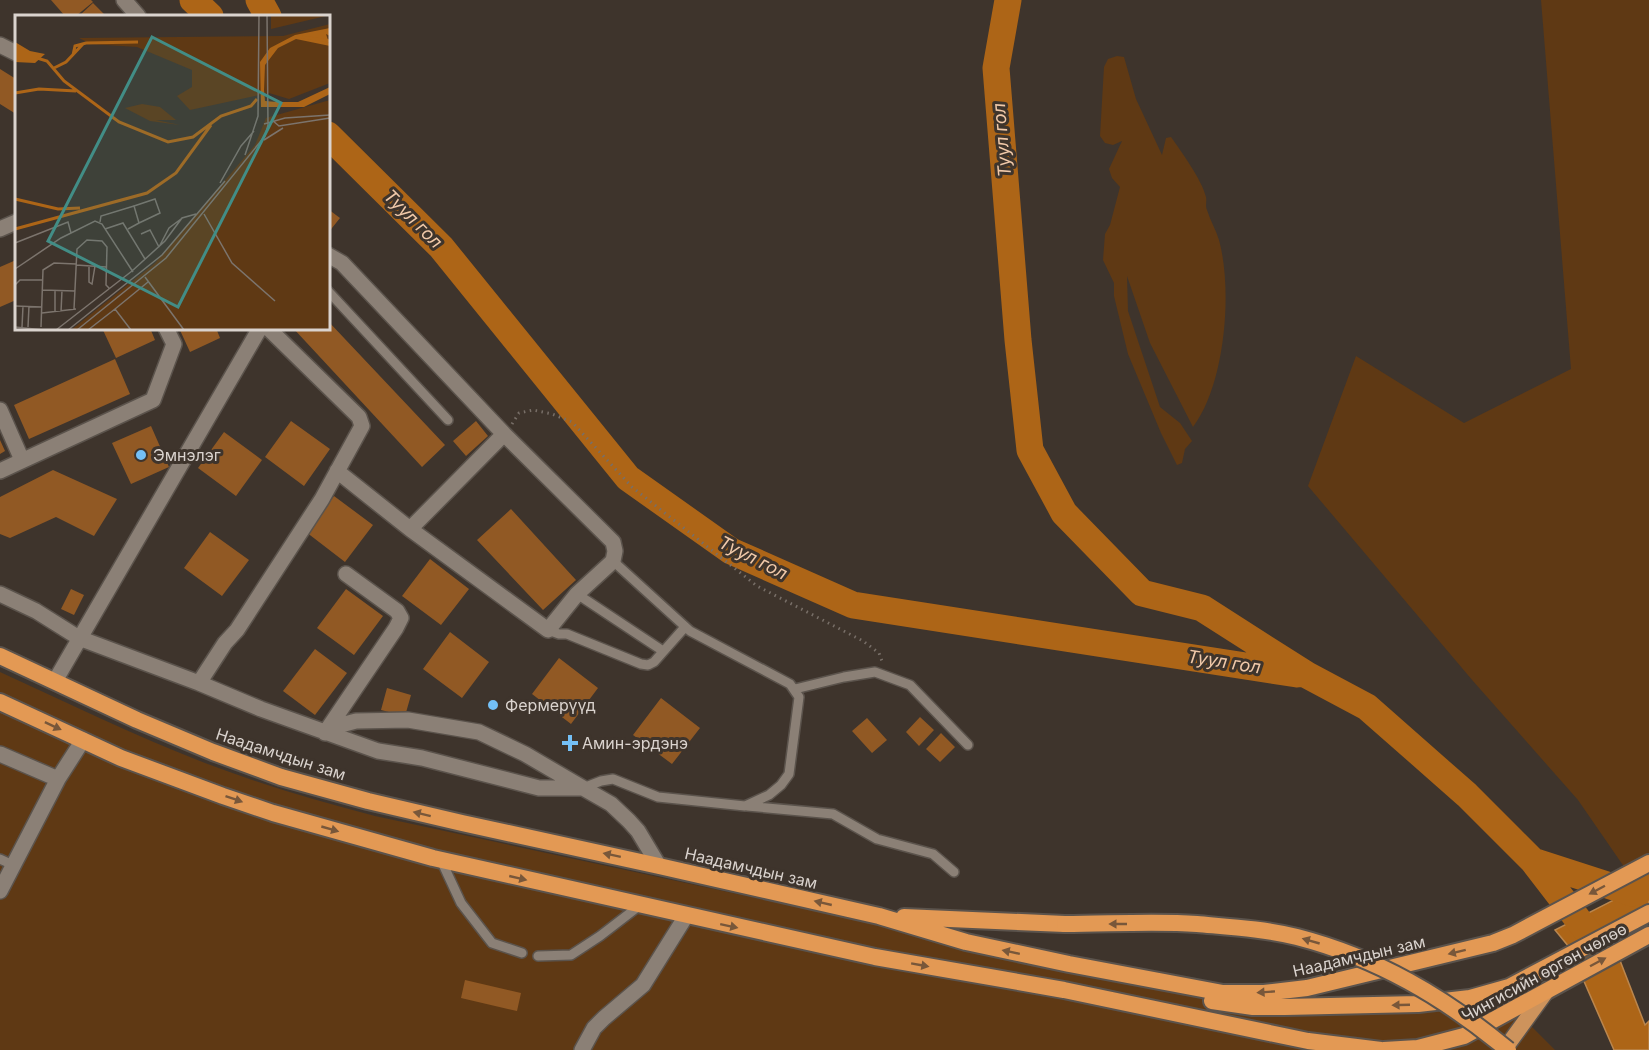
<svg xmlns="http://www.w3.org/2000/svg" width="1649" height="1050" viewBox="0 0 1649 1050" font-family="Inter,sans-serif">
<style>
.green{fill:#5f3914}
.water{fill:#ad6517;stroke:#ba864e;stroke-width:1.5}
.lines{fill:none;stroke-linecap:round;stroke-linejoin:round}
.river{stroke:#ad6517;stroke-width:27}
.building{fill:#915924}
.service-casing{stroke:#5b534c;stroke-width:12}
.minor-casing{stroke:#5b534c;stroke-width:18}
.primary-casing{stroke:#5b534c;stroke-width:18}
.trunk-casing{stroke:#5b534c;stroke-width:20}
.path{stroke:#786f68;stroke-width:3;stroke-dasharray:1.5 4.5;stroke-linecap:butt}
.service{stroke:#8b8076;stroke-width:9}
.minor{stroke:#8b8076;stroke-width:15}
.primary{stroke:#cd935c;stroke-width:15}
.trunk{stroke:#e39954;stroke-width:16}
.trunk-bridge-casing{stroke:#5b534c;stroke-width:20;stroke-linecap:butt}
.trunk-bridge{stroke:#e39954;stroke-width:16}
.oneway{fill:#78573a}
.poi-dot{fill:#74c0f6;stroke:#3e342c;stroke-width:2}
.labels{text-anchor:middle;stroke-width:6;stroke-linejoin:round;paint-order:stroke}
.poi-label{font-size:16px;fill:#dad3ce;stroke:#3e342c;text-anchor:start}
.street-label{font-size:16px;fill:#dad3ce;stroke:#3e342c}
.water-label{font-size:18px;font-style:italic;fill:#f1c9a9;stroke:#3e342c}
.inset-river{fill:none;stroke:#ad6517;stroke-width:3}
.inset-road{fill:none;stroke:#7c746d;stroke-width:1.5}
.view{fill:#428d86;fill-opacity:0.15;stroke:#428d86;stroke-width:3}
.inset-edge{fill:none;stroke:#dad3ce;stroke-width:3}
</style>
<rect width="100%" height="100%" fill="#3e342c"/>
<path class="green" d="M1541,0H1649V903L1578,800L1473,681L1308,486L1356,356L1464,423L1571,369Z
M1117,56L1124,57L1136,99L1162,155L1166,138L1171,137C1181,151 1202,180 1206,197C1207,201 1205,206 1207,210C1210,220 1216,230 1219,240C1233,291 1225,385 1193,427L1150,343L1127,276L1128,311L1160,407L1180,423L1192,441L1185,449L1182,463L1177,465L1161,433L1128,354L1114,296V283L1103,260L1105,234L1110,225L1120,187L1112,178L1109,169L1122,141L1113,145L1105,143L1100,136L1104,67L1108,59Z
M0,672C68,703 135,736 205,763C260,784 317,801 375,816L1294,1014L1464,1008L1503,998L1555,1050H0Z"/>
<path class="water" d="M1649,882V912L1609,932L1645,1025L1649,1021V1050H1614L1569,947L1555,930Z"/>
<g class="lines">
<path class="river" d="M193,0L210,16
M259,0L268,16
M1008,0L996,68L1018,340L1030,450L1064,513L1142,593L1202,608L1307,675L1367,707L1467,795L1533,861L1632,893L1649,886
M328,135L441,247L628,478L731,551L853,605L1297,674
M1533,861L1600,948"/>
</g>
<path class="building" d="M51,0H91L93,2L76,16H65Z
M93,3L106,16H79Z
M0,69L16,79V114L0,104Z
M328,209L340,218L328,233Z
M16,260V300L0,307V267Z
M328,321L445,445L422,467L293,328H328Z
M102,328H150L155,340L116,358Z
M179,328H216L220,338L190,352Z
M115,359L130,394L29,439L14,405Z
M291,421L330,449L304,486L265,457Z
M476,421L488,436L466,456L453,441Z
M151,426L169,467L131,484L112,443Z
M224,432L262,460L236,496L198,468Z
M0,440L5,451L0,454Z
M53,470L117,499L94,536L56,517L10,538L0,534V497Z
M334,496L373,525L345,562L306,532Z
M511,509L576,580L543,610L477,540Z
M210,532L249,560L222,596L184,568Z
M430,559L469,589L441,625L402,596Z
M71,589L84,595L74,615L61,609Z
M346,589L383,616L354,655L317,628Z
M450,632L489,662L462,698L423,669Z
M315,649L347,673L315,715L283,691Z
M559,658L598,688L571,724L532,694Z
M387,688L411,695L405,716L381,710Z
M661,698L700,728L672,764L633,735Z
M920,717L934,730L919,746L906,732Z
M867,718L887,740L872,753L852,731Z
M941,733L955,747L940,762L926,749Z
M465,980L521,993L517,1011L461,998Z"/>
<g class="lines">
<g class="service-casing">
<path id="service" d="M328,291L448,420
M577,594L663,651
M548,630L559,634H567L641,664L648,665L654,662L685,627
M795,689L844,677L875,672L910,685L968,745
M583,788L601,781L613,779L658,797L745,806L769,795L781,785L789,774L799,697L790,684L690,631L613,561
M747,806L833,814L877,839L933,854L954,872
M0,859L13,865
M441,860L461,903L492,943L522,953
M538,956L571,955L600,936L639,906"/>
</g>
<g class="minor-casing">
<path id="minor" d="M124,0L138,16
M0,45L16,53
M0,229L16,222
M328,255L342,263L504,434
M0,410L22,460
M0,471L153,400L174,344L166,328
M337,471L410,529L548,630L577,594L613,561L615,551L613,542L504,434L410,529
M0,594L36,611L79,638L199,683L261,709L378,751L422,758L539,788H583L611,804L629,821L638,831L659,866
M55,681L260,328
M199,683L225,643L237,630L322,499L362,426L359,417L268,328
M327,730L396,628L401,618L397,611L346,574
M325,733L341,725L356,721L408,720L479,732L525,754L583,788
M0,754L58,779
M0,891L58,779L83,740
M582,1050L594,1028L604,1018L643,985L686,916"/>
</g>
<g class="primary-casing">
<path id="primary" d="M1504,1050L1546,992"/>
</g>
<g class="trunk-casing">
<path id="trunk" d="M0,656L137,720L213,752L281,777L368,801L462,823L659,866L879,916L966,942L1069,964L1223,993H1264L1307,988L1493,943L1513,935L1649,863
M0,702L121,758L223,796L273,813L433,858L875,957L1064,990L1308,1041L1381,1050
M904,917L1065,924
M1212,1001L1253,1007H1285L1418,1004L1470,998L1509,987L1649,913
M1384,1050L1418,1048L1464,1036L1649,935"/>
</g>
<path class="path" d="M512,424L519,413L533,410L552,414L572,422L632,487L757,586L863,641L879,653L882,661"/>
<use href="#service" class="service"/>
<use href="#minor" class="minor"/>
<use href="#primary" class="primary"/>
<use href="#trunk" class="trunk"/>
<g class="trunk-bridge-casing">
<path id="trunk-bridge" d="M1065,924C1109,924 1154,921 1197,924C1230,927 1265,929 1297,937C1378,958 1444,997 1508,1050"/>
</g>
<use href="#trunk-bridge" class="trunk-bridge"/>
</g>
<defs><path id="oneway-solid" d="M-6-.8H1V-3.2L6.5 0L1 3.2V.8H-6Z" transform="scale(1.5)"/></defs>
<g class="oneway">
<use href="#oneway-solid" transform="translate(53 726) rotate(25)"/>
<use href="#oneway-solid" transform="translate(234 799) rotate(19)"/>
<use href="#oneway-solid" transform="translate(422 814) rotate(-166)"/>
<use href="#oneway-solid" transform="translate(330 829) rotate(16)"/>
<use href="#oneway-solid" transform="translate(612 855) rotate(-168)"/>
<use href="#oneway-solid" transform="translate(518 878) rotate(13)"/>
<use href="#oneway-solid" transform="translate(1597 890) rotate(152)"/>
<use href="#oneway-solid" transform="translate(823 903) rotate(-167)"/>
<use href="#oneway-solid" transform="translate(1118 924) rotate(-180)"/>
<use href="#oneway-solid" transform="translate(729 926) rotate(12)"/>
<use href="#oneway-solid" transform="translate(1311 941) rotate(-164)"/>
<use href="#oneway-solid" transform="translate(1011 952) rotate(-168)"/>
<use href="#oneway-solid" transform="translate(1457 952) rotate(166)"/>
<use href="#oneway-solid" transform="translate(1598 962) rotate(-28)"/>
<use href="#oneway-solid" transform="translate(920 965) rotate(10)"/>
<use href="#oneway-solid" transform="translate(1266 992) rotate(176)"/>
<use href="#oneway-solid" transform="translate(1401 1005) rotate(178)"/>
</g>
<g class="poi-dot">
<circle cx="141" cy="455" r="6"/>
<circle cx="493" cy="705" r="6"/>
<path d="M567 734h6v6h6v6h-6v6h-6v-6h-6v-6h6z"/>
</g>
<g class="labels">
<g class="poi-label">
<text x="153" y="461">Эмнэлэг</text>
<text x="505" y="711">Фермерүүд</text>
<text x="582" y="749">Амин-эрдэнэ</text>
</g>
<g class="street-label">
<text transform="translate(281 754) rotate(18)" y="6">Наадамчдын зам</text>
<text transform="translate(751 868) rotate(13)" y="6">Наадамчдын зам</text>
<text transform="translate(1359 956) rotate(-13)" y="6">Наадамчдын зам</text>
<text transform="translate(1544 972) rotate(-29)" y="6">Чингисийн өргөн чөлөө</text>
</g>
<g class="water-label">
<text transform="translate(1002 140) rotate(-95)" y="6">Туул гол</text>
<text transform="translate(413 219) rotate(45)" y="6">Туул гол</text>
<text transform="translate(753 558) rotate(27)" y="6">Туул гол</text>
<text transform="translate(1224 662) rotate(9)" y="6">Туул гол</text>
</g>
</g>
<g transform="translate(15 15)">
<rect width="315" height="315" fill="#3e342c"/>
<path d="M256,0H315L256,14ZM315,9V68L274,84L254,78L175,95L162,81L177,72V55L122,32L76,29L64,23L268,21ZM315,85V315H56L140,248L240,130L251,103ZM127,89L145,92L161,105H141L165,110L135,106L110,93Z" fill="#5f3914"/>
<path d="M315,13V21L311,19L315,31L281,24L263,33L250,50L249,75L250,86L262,87H283L315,72V79L289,92H246L245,47L255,33L280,20ZM0,27L15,36L30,39L20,48L0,47Z" fill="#ad6517"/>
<path class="inset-river" d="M287,22L315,26M58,40L60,31L71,28L123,27M22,43L32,46L49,66L104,107L153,127L178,122L206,101L236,91L242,84M39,53L51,47L68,29M0,78L24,74L61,76M0,184L43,194L65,193M0,214L132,178L161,158L196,110"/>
<path class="inset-road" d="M257,105L264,111L315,103M249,109L270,103L315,100M249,125L268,113M230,140L243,101L244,0M205,168L226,131L239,116M189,199L217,248L260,286M85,207L86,201L119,191M90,214L108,208L130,244M113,214L124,208L145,198L140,184L119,191L124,208M126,219L135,215L144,232M0,228L53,207L56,218M144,232L154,213L166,204M61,250L91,252M74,251V267L77,269L80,251M0,254L46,223L80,206L87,209L118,257M130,262L169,315M0,270L5,265H28M28,275L60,276M0,291L27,292M59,294L62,234L72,225L87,226L92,232L91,270L94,273M100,294L133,267M40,297V275M46,297L47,275M27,298L61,294M0,312L29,315M7,312L8,291M13,312L14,291M26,312L28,255L39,248L61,249M41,315L117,256L150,226L167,203L181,199M53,315L147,240L210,166M62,315L151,243L250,121L253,110L252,0M73,315L100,294L116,315"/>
<path class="view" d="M137,22L266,88L163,292L33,226Z"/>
<rect width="315" height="315" class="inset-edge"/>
</g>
</svg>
